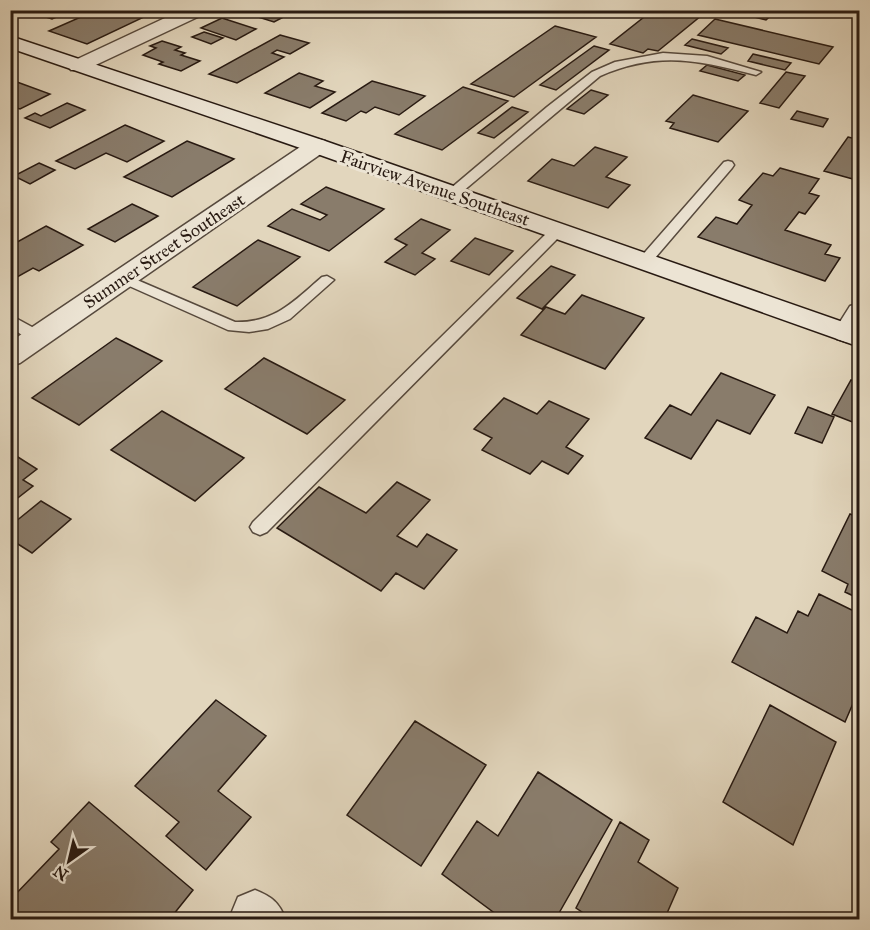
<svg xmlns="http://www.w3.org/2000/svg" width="870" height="930" viewBox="0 0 870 930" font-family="'IM FELL Great Primer',serif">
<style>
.building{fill:#897c6b;stroke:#281a12;stroke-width:1.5}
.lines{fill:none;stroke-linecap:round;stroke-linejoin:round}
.lane-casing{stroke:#56493d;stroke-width:3}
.street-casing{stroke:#56493d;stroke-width:3}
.secondary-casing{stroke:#281a12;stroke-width:3}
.lane{fill:#ece4d4;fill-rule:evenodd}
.street{fill:#ece4d4;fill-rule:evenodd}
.secondary{fill:#ece4d4;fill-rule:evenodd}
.labels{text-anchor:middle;stroke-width:6;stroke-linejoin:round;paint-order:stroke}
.far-street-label{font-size:18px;fill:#281a12;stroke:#ece4d4}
</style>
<rect width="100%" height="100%" fill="#e2d6bd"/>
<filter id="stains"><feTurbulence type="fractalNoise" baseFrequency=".00333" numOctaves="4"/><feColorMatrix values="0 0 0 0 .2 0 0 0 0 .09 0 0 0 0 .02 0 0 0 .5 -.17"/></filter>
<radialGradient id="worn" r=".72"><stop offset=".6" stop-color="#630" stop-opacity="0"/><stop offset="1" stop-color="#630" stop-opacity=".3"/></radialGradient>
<path class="building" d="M34,10H73L52,19L30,12Z
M121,10L144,17L87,44L49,31L92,12L107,17Z
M261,10H297L274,22L252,15Z
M653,10H684L702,15L658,51L648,49L643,53L610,44Z
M742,10H777L766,20L739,13Z
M222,18L256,29L236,40L201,28Z
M715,19L833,47L819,64L698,35Z
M555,26L596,37L514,97L471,84Z
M204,32L223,38L211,44L192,37Z
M280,35L309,43L290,54L277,50L272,53L284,57L237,83L209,74Z
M692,39L728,48L721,54L685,45Z
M162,41L181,47L175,50L185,53L181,55L200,61L181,71L159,64L163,62L143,55L156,48L150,46Z
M594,46L609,50L556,90L540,85Z
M753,54L791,63L785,70L748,61Z
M707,65L745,75L738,81L700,71Z
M786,72L805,76L779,108L760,103Z
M299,73L323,81L315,86L335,92L310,108L265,93Z
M372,81L425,96L399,115L375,107L366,113L361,111L346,121L322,113Z
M17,82L50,94L20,109L10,106V85Z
M463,87L508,101L442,150L395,134Z
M591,90L608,95L584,114L567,109Z
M693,95L748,111L718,142L670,128L674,123L666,121Z
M67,103L85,110L50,128L25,118L35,113L41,116Z
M512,107L528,112L494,138L478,133Z
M797,111L828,119L823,127L791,119Z
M125,125L164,141L127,162L106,153L75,169L56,161Z
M848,137L860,140V181L824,171Z
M187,141L234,159L172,197L124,177Z
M595,147L627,157L606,177L630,185L608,208L528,181L552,159L574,166Z
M39,163L55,170L30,184L14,176Z
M780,168L819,179L809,193L819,196L805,214L799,212L785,230L831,245L825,254L840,258L825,281L698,237L716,217L737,224L752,205L739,200L763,173L773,176Z
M326,187L384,209L329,251L268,226L292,209L320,220L327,215L301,204Z
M132,204L158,216L115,242L88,229Z
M421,219L450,230L422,253L435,259L415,275L385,262L407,245L395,239Z
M46,226L83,245L39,271L33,268L10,281V246Z
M475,238L513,251L489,275L451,261Z
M258,240L300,257L237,306L193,287Z
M551,266L575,275L542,309L517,298Z
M582,295L644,318L605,369L521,335L546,307L565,314Z
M116,338L162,361L79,425L32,398Z
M264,358L345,400L307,434L225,389Z
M721,373L775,395L750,434L717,420L691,459L645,438L670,405L691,415Z
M851,380L860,383V425L832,414Z
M504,398L537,414L549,401L589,419L566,447L583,456L568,474L542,461L530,474L482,450L492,438L474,429Z
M808,407L834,417L822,443L795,433Z
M162,411L244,458L195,501L111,450Z
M10,452L37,469L23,480L33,486L10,504Z
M397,482L430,500L397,536L417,547L427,534L457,550L424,589L396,573L381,591L277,528L319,487L366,513Z
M41,501L71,519L32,553L10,539V526Z
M850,514L860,518V599L845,592L848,584L822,571Z
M819,594L860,614V687L845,722L732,662L756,617L787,633L798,611L808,616Z
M216,700L266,736L218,791L251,817L206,870L166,836L179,822L135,786Z
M770,705L836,742L793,845L723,802Z
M415,721L486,765L421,866L347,815Z
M538,772L612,820L555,920H504L442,874L477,821L498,836Z
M89,802L193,890L169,920H10V900L59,849L51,842Z
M620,822L649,840L638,862L678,888L664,920H594L576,908Z"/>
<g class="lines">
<g class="lane-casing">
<path id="lane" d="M663,53L707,56L761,72L756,75C697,60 658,51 600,76L456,197L451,198L444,194L547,107L592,72L615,62Z
M728,161L732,162L734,165L732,168L649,265H639L637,262L639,259L724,162Z
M557,227L562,228L564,231L562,234L267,532L260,535L253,532L250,527L253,522L552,228Z
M123,274L235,322C275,323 294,301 322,277L327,276L334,280L290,319L268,329L249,332L228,330L118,281L116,278Z
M10,315L43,333L45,337L43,341H31L10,327Z"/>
</g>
<g class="street-casing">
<path id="street" d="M182,10H207L204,14L85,70H71L68,66L71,62Z
M317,139L325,141L328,146L325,151L20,363L10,366V342L309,141Z
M860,303V336L857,339L847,342L837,339L833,333L850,306Z
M255,890C272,897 279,902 286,920H233L231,914L238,897Z"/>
</g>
<g class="secondary-casing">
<path id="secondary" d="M10,36L325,141L860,328V347L309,151L10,48Z"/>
</g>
<use href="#lane" class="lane"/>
<use href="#street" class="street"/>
<use href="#secondary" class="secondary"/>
</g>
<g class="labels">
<g class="far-street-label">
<text transform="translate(435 188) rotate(19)" y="6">Fairview Avenue Southeast</text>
<text transform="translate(164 251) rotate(-34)" y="6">Summer Street Southeast</text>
</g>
</g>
<rect width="870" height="930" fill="none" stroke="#e2d6bd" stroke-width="36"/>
<rect x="12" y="12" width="846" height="906" fill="none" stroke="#281a12" stroke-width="3"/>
<rect x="18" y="18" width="834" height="894" fill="none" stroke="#281a12" stroke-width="1.5"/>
<g transform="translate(69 861) rotate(214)" stroke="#ece4d4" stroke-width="4.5" paint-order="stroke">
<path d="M0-4.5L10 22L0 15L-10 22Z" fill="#281a12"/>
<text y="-9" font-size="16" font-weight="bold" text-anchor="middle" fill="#281a12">N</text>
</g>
<rect width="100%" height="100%" filter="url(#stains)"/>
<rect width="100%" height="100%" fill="url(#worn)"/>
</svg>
